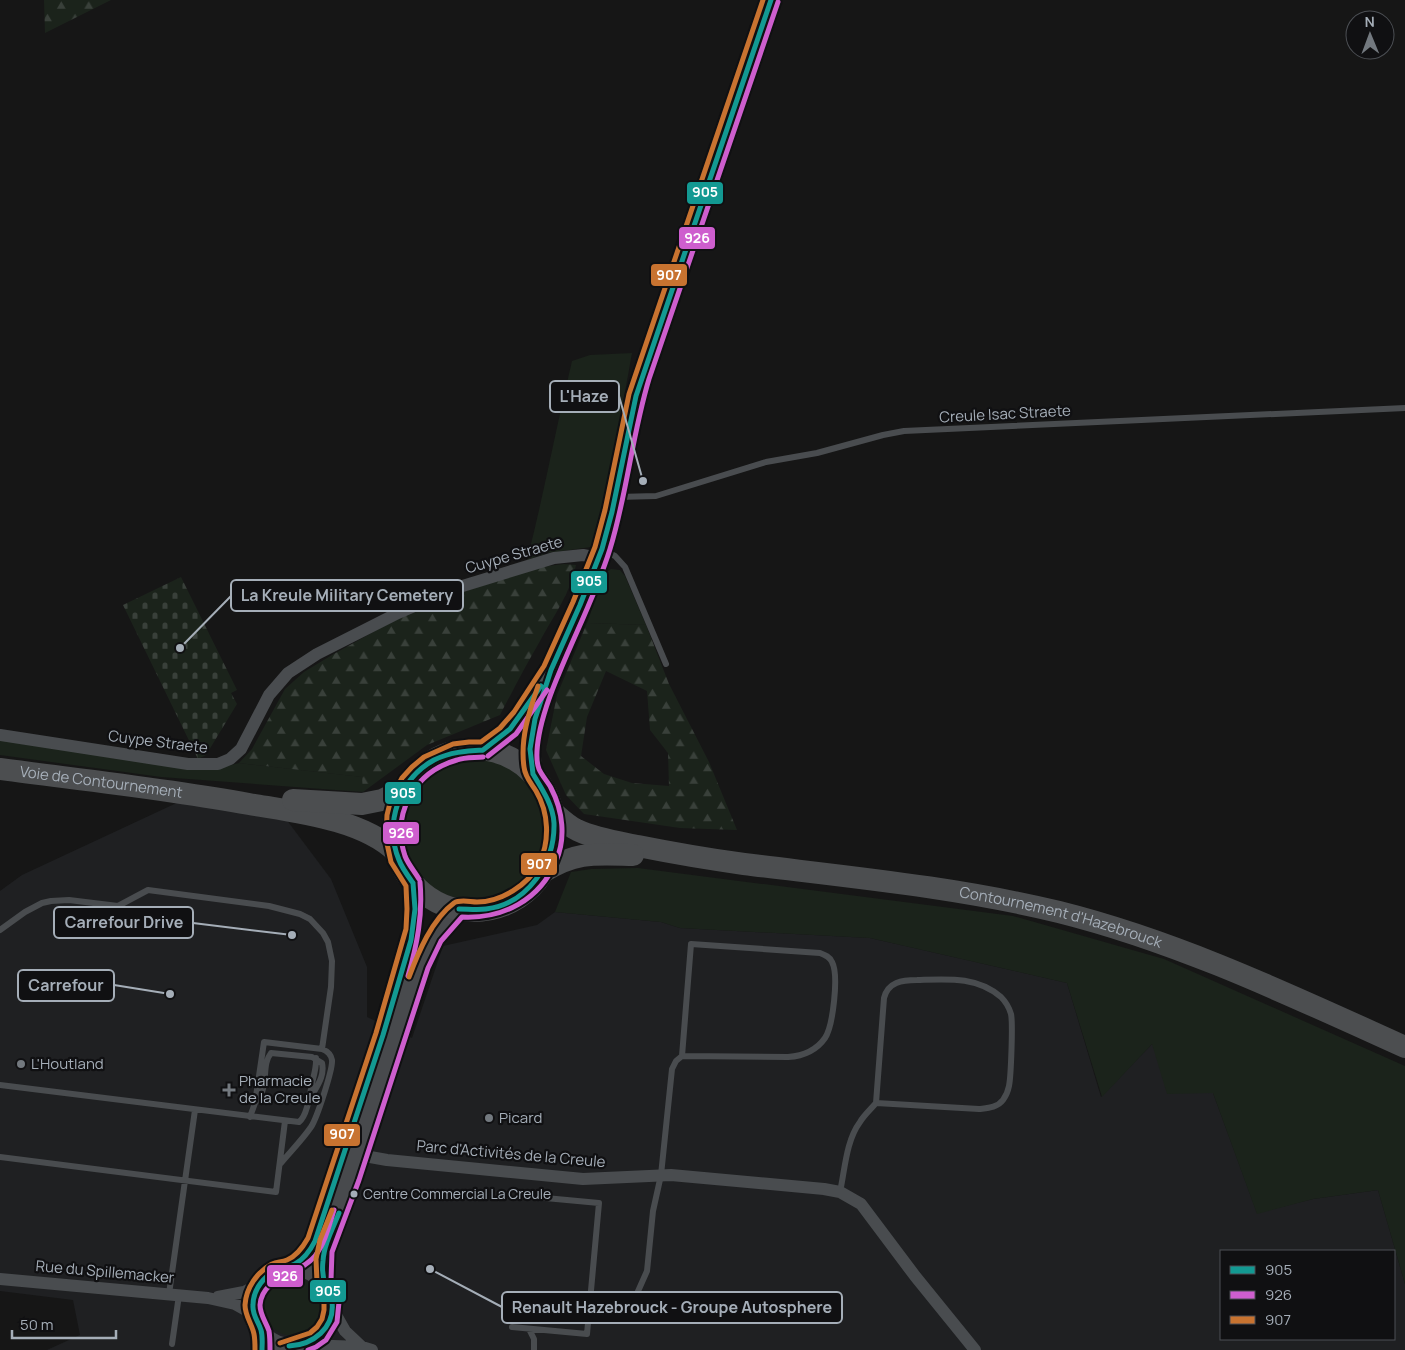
<svg xmlns="http://www.w3.org/2000/svg" width="1405" height="1350" viewBox="0 0 1405 1350" font-family="Manrope,sans-serif">
<style>
.built{fill:#1f2022;fill-rule:evenodd}
.grass{fill:#1b231b}
.forest{fill:url(#forest-firs);fill-rule:evenodd}
.cemetery{fill:url(#cemetery-stones)}
.lines{fill:none;stroke-linecap:round;stroke-linejoin:round}
.lane{stroke:#494c4f;stroke-width:6}
.street{stroke:#494c4f;stroke-width:12}
.secondary{stroke:#484a4d;stroke-width:18}
.primary{stroke:#4c4e50;stroke-width:20}
.highway{stroke:#4c4e50;stroke-width:22}
.bus-1-casing{stroke:#101012;stroke-width:9}
.bus-2-casing{stroke:#101012;stroke-width:9}
.bus-3-casing{stroke:#101012;stroke-width:9}
.bus-1{stroke:#139992;stroke-width:5}
.bus-2{stroke:#ce5ece;stroke-width:5}
.bus-3{stroke:#c87330;stroke-width:5}
.poi-dot{fill:#73797f;stroke:#101012;stroke-width:2}
.bus-dot{fill:#a5aeb8;stroke:#101012;stroke-width:2}
.labels{text-anchor:middle;stroke-width:4.5;stroke-linejoin:round;paint-order:stroke}
.bus-label{font-size:14px;fill:#a5aeb8;stroke:#101012;text-anchor:start}
.street-label{font-size:15px;fill:#a5aeb8;stroke:#101012}
.poi-label{font-size:15px;fill:#a5aeb8;stroke:#101012;text-anchor:start}
.leader{fill:none;stroke:#a5aeb8;stroke-width:2}
.callout-dot{fill:#a5aeb8;stroke:#101012;stroke-width:2}
.callout{fill:#101012;stroke:#a5aeb8;stroke-width:2}
.callout-label{font-size:16px;text-anchor:middle;font-weight:bold;fill:#a5aeb8}
.line-badge{stroke:#101012;stroke-width:2}
.badge-label{font-size:14px;text-anchor:middle;font-weight:bold;fill:#fff}
</style>
<defs>
<pattern id="forest-firs" width="22" height="20" patternUnits="userSpaceOnUse" patternTransform="scale(1.25)"><rect width="22" height="20" fill="#1b231b"/><path d="M5 1l3.5 6h-7zM16 11l3.5 6h-7z" fill="#39403a"/></pattern>
<pattern id="cemetery-stones" width="16" height="16" patternUnits="userSpaceOnUse" patternTransform="scale(1.25)"><rect width="16" height="16" fill="#1b231b"/><path d="M2 7V4a2 2 0 0 1 4 0v3zM10 15v-3a2 2 0 0 1 4 0v3z" fill="#39403a"/></pattern>
</defs>
<rect width="100%" height="100%" fill="#161616"/>
<path class="built" d="M183,800L283,815L331,879L367,967V1017L412,1038L443,946L537,925L555,912L661,922L680,928L870,938L1067,983L1101,1097L1152,1044L1213,1093L1257,1213L1313,1199L1378,1190L1405,1284V1350H47L80,1335L73,1300L0,1291V891L22,875ZM1221,1251H1394V1339H1221Z"/>
<path class="grass" d="M632,353L607,492L599,526L591,547L548,553L527,560C544,494 556,427 572,361L590,355Z
M611,569L620,570L625,576L646,625L587,623L605,573Z
M0,740L212,770L239,763L363,777V792L161,777L0,755Z
M402 829a71 71 0 1 1 142 0a71 71 0 1 1-142 0Z
M638,868L1013,916L1164,959L1405,1066V1284L1378,1190L1313,1199L1257,1214L1213,1093L1167,1094L1152,1044L1102,1097L1067,983L870,938L680,928L661,922L555,912L571,872L591,869Z
M264 1307a29 29 0 1 1 58 0a29 29 0 1 1-58 0Z"/>
<path class="forest" d="M44,0H111L45,33Z
M564,564L576,565C570,594 554,615 540,641C526,665 513,690 500,715L427,745L363,792L362,777L239,763L252,749L285,689L304,672L332,655L404,615L423,606L524,571L541,567Z
M587,623L646,625L669,684L709,762L737,830L680,828L584,814L566,795L546,750L557,695ZM606,671L647,691L650,730L668,753L669,786L632,783L604,774L581,756L587,717Z"/>
<path class="cemetery" d="M181,577L237,690L231,693L237,704L206,755L198,759L123,605Z"/>
<g class="lines">
<path class="lane" d="M618,497L656,496L766,462L817,453L883,435L904,431L1405,408
M603,550L615,556L625,567L666,664
M0,930L25,912L42,903L51,901L69,900L118,906L148,890L269,906L300,914L310,919L323,933L328,942L332,961L331,987L322,1049
M0,1085L299,1122C307,1116 306,1105 311,1097C317,1086 325,1076 322,1063L312,1057L271,1053C260,1067 271,1086 255,1103
M310,1098C310,1083 317,1072 316,1058
M250,1117L255,1103L264,1042L322,1049C327,1051 331,1054 332,1060C333,1069 317,1118 311,1127C302,1140 291,1151 281,1163
M0,1157L276,1192L285,1121
M840,1192C845,1169 846,1141 860,1122C864,1115 871,1109 876,1103L979,1109C987,1108 997,1108 1003,1100C1006,1096 1008,1091 1009,1086C1011,1076 1013,1023 1011,1014C1009,1007 1006,1002 1001,997C977,976 947,979 917,980C902,980 888,982 884,998L876,1103
M169,1294L195,1110
M635,1298L647,1271L653,1211L661,1175L672,1069L676,1061L682,1056L691,944L820,953C825,955 830,957 832,962C839,975 833,1026 825,1038C816,1051 803,1056 788,1057L682,1056
M512,1327L587,1334L599,1203L524,1196
M529,1329L534,1339V1350
M172,1344L179,1295"/>
<path class="street" d="M0,735L188,764H218L230,759L241,749L269,695L288,673L317,654L398,613L456,588L554,558L583,555L598,558
M359,1155L387,1160L583,1179L671,1175L824,1189L840,1192L861,1204L915,1276L975,1350
M0,1279L208,1298L235,1304L253,1314
M218,1297L244,1292L260,1284
M332,1308L345,1331L362,1347
M304,1345L362,1347L372,1350"/>
<path class="secondary" d="M289,1267L305,1256L315,1241L347,1148L383,1035L411,940L415,909L413,883
M252 1307a40 40 0 1 1 80 0a40 40 0 1 1-80 0Z
M325,1284L323,1262L325,1250L352,1178L405,1011L421,965L435,937L446,922L459,909"/>
<path class="primary" d="M483,750L510,729L536,693
M533,774L530,749L535,719L551,670L580,605L602,549L612,512L636,396L771,0"/>
<g class="highway">
<circle cx="474" cy="830" r="81"/>
<path id="s1" d="M0,769C83,780 167,789 249,804C295,812 362,819 396,852"/>
<path d="M293,800L362,804L382,800L404,789"/>
<path id="s2" d="M552,811C560,818 568,826 577,830C596,839 618,842 638,846C673,853 708,859 744,864C849,877 956,887 1059,912C1179,942 1292,996 1405,1047"/>
<path d="M543,872C576,851 596,854 633,855"/>
</g>
<g class="bus-1-casing">
<path id="bus-1" d="M483,750L510,729L541,686
M533,774L530,749L535,719L551,670L580,605L602,549L612,512L636,396L771,0
M413,883C408,876 402,868 399,860C384,824 399,779 434,760C450,752 466,751 483,750
M459,909C468,909 477,910 486,909C528,904 555,863 554,823C553,805 542,789 533,774
M289,1346C313,1345 335,1328 332,1302C331,1297 328,1292 326,1287C323,1279 322,1269 323,1261C324,1244 333,1228 339,1213
M262,1350C262,1344 263,1337 261,1330C258,1321 252,1315 253,1305C253,1289 265,1274 280,1269C285,1267 290,1267 295,1264C304,1259 310,1251 315,1241L383,1035L411,940L415,909L413,883"/>
</g>
<g class="bus-2-casing">
<path id="bus-2" d="M488,756L516,734L547,690
M419,879C415,872 408,864 405,856C391,814 414,772 457,760C465,757 475,758 483,757
M408,976C417,945 423,915 420,882
M270,1350C270,1344 270,1337 269,1331C266,1322 260,1315 260,1305C262,1276 299,1276 315,1256C325,1243 329,1226 334,1210
M308,1350L316,1347L326,1340L337,1322L339,1302L331,1280L332,1252L359,1180L428,968L441,941L462,917C503,919 540,900 556,861C566,838 563,811 551,788C548,782 542,776 539,769C535,759 537,746 539,735C543,713 551,692 560,671C577,630 597,591 610,549C627,494 632,435 649,379L778,2"/>
</g>
<g class="bus-3-casing">
<path id="bus-3" d="M409,977C418,953 432,919 454,903C460,899 470,902 477,902C501,902 528,885 539,864C550,841 549,813 536,791C531,783 525,777 524,767C520,739 529,712 538,686
M280,1343L310,1333L317,1327L322,1319L324,1310V1301L317,1282L316,1259L320,1240L332,1210
M255,1350C255,1345 255,1339 254,1334C252,1324 245,1316 245,1305C246,1288 257,1272 272,1264C277,1262 282,1262 287,1260C297,1256 303,1247 308,1238L376,1033L406,929L407,909L406,886L391,862L386,839L387,815L391,799L402,778L412,767L424,757L453,744L469,742H481L500,728L514,712L544,666L573,602L595,547L605,510L629,394L763,0"/>
</g>
<use href="#bus-1" class="bus-1"/>
<use href="#bus-2" class="bus-2"/>
<use href="#bus-3" class="bus-3"/>
</g>
<g class="poi-dot">
<circle cx="21" cy="1064" r="5"/>
<path d="M226.5 1082.5h5v5h5v5h-5v5h-5v-5h-5v-5h5z"/>
<circle cx="489" cy="1118" r="5"/>
</g>
<circle class="bus-dot" cx="354" cy="1194" r="4.5"/>
<g class="labels">
<g class="bus-label">
<text x="363" y="1199">Centre Commercial La Creule</text>
</g>
<g class="street-label">
<text transform="translate(1005 414) rotate(-3)" y="5">Creule Isac Straete</text>
<text transform="translate(514 555) rotate(-16)" y="5">Cuype Straete</text>
<text transform="translate(158 742) rotate(7)" y="5">Cuype Straete</text>
<text dy="5" stroke="none"><textPath href="#s1" startOffset="102">Voie de Contournement</textPath></text>
<text dy="5" stroke="none"><textPath href="#s2" startOffset="524">Contournement d'Hazebrouck</textPath></text>
<text transform="translate(511 1154) rotate(5)" y="5">Parc d'Activités de la Creule</text>
<text transform="translate(105 1272) rotate(5)" y="5">Rue du Spillemacker</text>
</g>
<g class="poi-label">
<text x="31" y="1069">L'Houtland</text>
<text x="239" y="1086">Pharmacie<tspan x="239" dy="17">de la Creule</tspan></text>
<text x="499" y="1123">Picard</text>
</g>
</g>
<path class="leader" d="M643 481L619 396M180 648L231 596M292 935L193 923M170 994L114 985M430 1269L502 1307"/>
<g class="callout-dot">
<circle cx="643" cy="481" r="5"/>
<circle cx="180" cy="648" r="5"/>
<circle cx="292" cy="935" r="5"/>
<circle cx="170" cy="994" r="5"/>
<circle cx="430" cy="1269" r="5"/>
</g>
<g class="callout">
<rect x="550" y="381" width="69" height="31" rx="5"/>
<rect x="231" y="580" width="232" height="31" rx="5"/>
<rect x="54" y="907" width="139" height="31" rx="5"/>
<rect x="18" y="970" width="96" height="31" rx="5"/>
<rect x="502" y="1292" width="340" height="31" rx="5"/>
</g>
<g class="callout-label">
<text x="584" y="402">L'Haze</text>
<text x="347" y="601">La Kreule Military Cemetery</text>
<text x="124" y="928">Carrefour Drive</text>
<text x="66" y="991">Carrefour</text>
<text x="672" y="1313">Renault Hazebrouck - Groupe Autosphere</text>
</g>
<g class="line-badge">
<rect x="686" y="181" width="38" height="24" rx="5" fill="#139992"/>
<rect x="678" y="226" width="38" height="24" rx="5" fill="#ce5ece"/>
<rect x="650" y="263" width="38" height="24" rx="5" fill="#c87330"/>
<rect x="570" y="570" width="38" height="24" rx="5" fill="#139992"/>
<rect x="384" y="781" width="38" height="24" rx="5" fill="#139992"/>
<rect x="382" y="821" width="38" height="24" rx="5" fill="#ce5ece"/>
<rect x="520" y="852" width="38" height="24" rx="5" fill="#c87330"/>
<rect x="323" y="1123" width="38" height="24" rx="5" fill="#c87330"/>
<rect x="266" y="1264" width="38" height="24" rx="5" fill="#ce5ece"/>
<rect x="309" y="1279" width="38" height="24" rx="5" fill="#139992"/>
</g>
<g class="badge-label">
<text x="705" y="197">905</text>
<text x="697" y="243">926</text>
<text x="669" y="280">907</text>
<text x="589" y="586">905</text>
<text x="403" y="798">905</text>
<text x="401" y="838">926</text>
<text x="539" y="869">907</text>
<text x="342" y="1139">907</text>
<text x="285" y="1281">926</text>
<text x="328" y="1296">905</text>
</g>
<rect x="1220" y="1250" width="175" height="90" fill="#101012" stroke="#4c4f54"/>
<rect x="1230" y="1266" width="25" height="8" fill="#139992" stroke="#4c4f54"/>
<text x="1265" y="1275" font-size="15" fill="#a5aeb8">905</text>
<rect x="1230" y="1291" width="25" height="8" fill="#ce5ece" stroke="#4c4f54"/>
<text x="1265" y="1300" font-size="15" fill="#a5aeb8">926</text>
<rect x="1230" y="1316" width="25" height="8" fill="#c87330" stroke="#4c4f54"/>
<text x="1265" y="1325" font-size="15" fill="#a5aeb8">907</text>
<g transform="translate(1370 35) rotate(359)"><circle r="24" fill="#101012" stroke="#4c4f54"/>
<path d="M0-4L9 19L0 12L-9 19Z" fill="#73797f"/>
<text y="-8" font-size="14" font-weight="bold" text-anchor="middle" fill="#a5aeb8">N</text>
</g>
<path d="M12 1330v8h104v-8" fill="none" stroke="#a5aeb8" stroke-width="2.5"/>
<text x="20" y="1330" font-size="15" fill="#a5aeb8" stroke="#101012" stroke-width="4" paint-order="stroke">50 m</text>
</svg>
